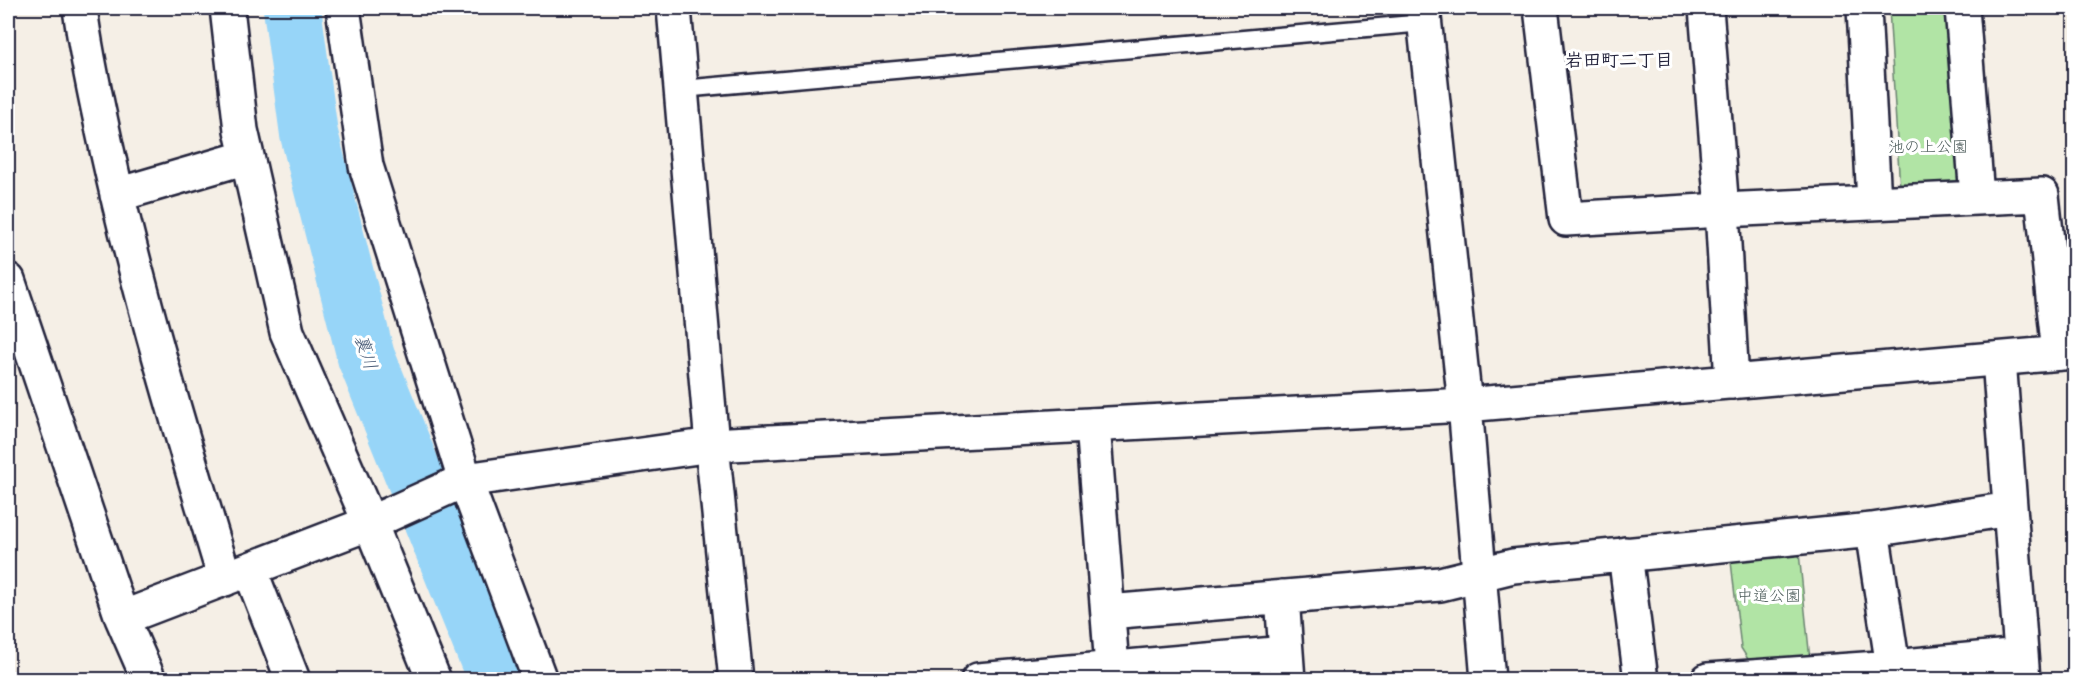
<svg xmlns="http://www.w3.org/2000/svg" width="2082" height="687" viewBox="0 0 2082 687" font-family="'Shantell Sans','Klee One',sans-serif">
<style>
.green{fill:#b1e4a5;stroke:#6a8370;stroke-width:1.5}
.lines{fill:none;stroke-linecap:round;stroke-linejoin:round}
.river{stroke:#97d5f8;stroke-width:58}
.service-casing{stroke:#22223b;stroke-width:21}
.minor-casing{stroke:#22223b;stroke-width:38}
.tertiary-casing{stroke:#22223b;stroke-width:38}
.service{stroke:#fff;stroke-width:16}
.minor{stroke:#fff;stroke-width:33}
.tertiary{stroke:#fff;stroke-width:33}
.labels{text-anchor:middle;stroke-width:6;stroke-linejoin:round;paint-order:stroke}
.park-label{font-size:16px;fill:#4d5c5b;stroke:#fff}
.neighbourhood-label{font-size:18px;font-weight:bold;fill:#22223b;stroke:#fff}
.water-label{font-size:18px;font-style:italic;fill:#455874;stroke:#fff}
</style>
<rect width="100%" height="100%" fill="#f5efe6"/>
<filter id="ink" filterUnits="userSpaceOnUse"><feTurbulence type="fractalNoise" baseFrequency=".0167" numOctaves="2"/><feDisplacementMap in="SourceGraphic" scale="12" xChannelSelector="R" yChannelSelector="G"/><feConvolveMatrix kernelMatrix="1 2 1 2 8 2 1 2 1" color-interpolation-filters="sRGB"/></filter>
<g filter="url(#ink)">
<path class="green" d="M1889,8H1947L1962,180L1900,189Z
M1798,543L1810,660L1751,664L1741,648L1730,553Z"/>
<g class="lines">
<path class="river" d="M292,8L309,134L366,357L497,680"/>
<g class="service-casing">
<path id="service" d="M682,89L1424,23"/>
</g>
<g class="minor-casing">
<path id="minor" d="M80,8C86,56 97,103 107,150C139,295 182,437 225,579
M227,8L241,130L287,332L370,523L434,680
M343,8L366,166L465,480L540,680
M1541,8L1566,219L1722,210L2042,195L2059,353
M1706,8L1722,210L1732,382
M1864,8L1874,203
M1962,8L1977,197
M117,195L247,157
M8,280L122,618L149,680
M1999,359L2023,680
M1093,425L1113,680
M1872,530L1893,667
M1625,554L1641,680
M250,570L293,680
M1282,597L1288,680
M1108,612L1440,584L1513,566L1872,530L2010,509
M122,618L370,523
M978,680L1285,653
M1708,680L1893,667L2021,655"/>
</g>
<g class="tertiary-casing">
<path id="tertiary" d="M674,8L712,445L736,680
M1423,8L1465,405L1488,680
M370,523L465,480L712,445L1465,405L2074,352"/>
</g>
<use href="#service" class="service"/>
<use href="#minor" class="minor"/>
<use href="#tertiary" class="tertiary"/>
</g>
</g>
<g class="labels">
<g class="park-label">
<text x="1928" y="152">池の上公園</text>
<text x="1769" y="601">中道公園</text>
</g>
<g class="neighbourhood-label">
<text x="1619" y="66">岩田町二丁目</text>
</g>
<g class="water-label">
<text transform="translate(366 352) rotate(72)" y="6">裏川</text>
</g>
</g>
<rect width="2082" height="687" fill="none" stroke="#fff" stroke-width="30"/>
<rect x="15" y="15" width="2052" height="657" fill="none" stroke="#22223b" stroke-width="2" filter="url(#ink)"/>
</svg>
